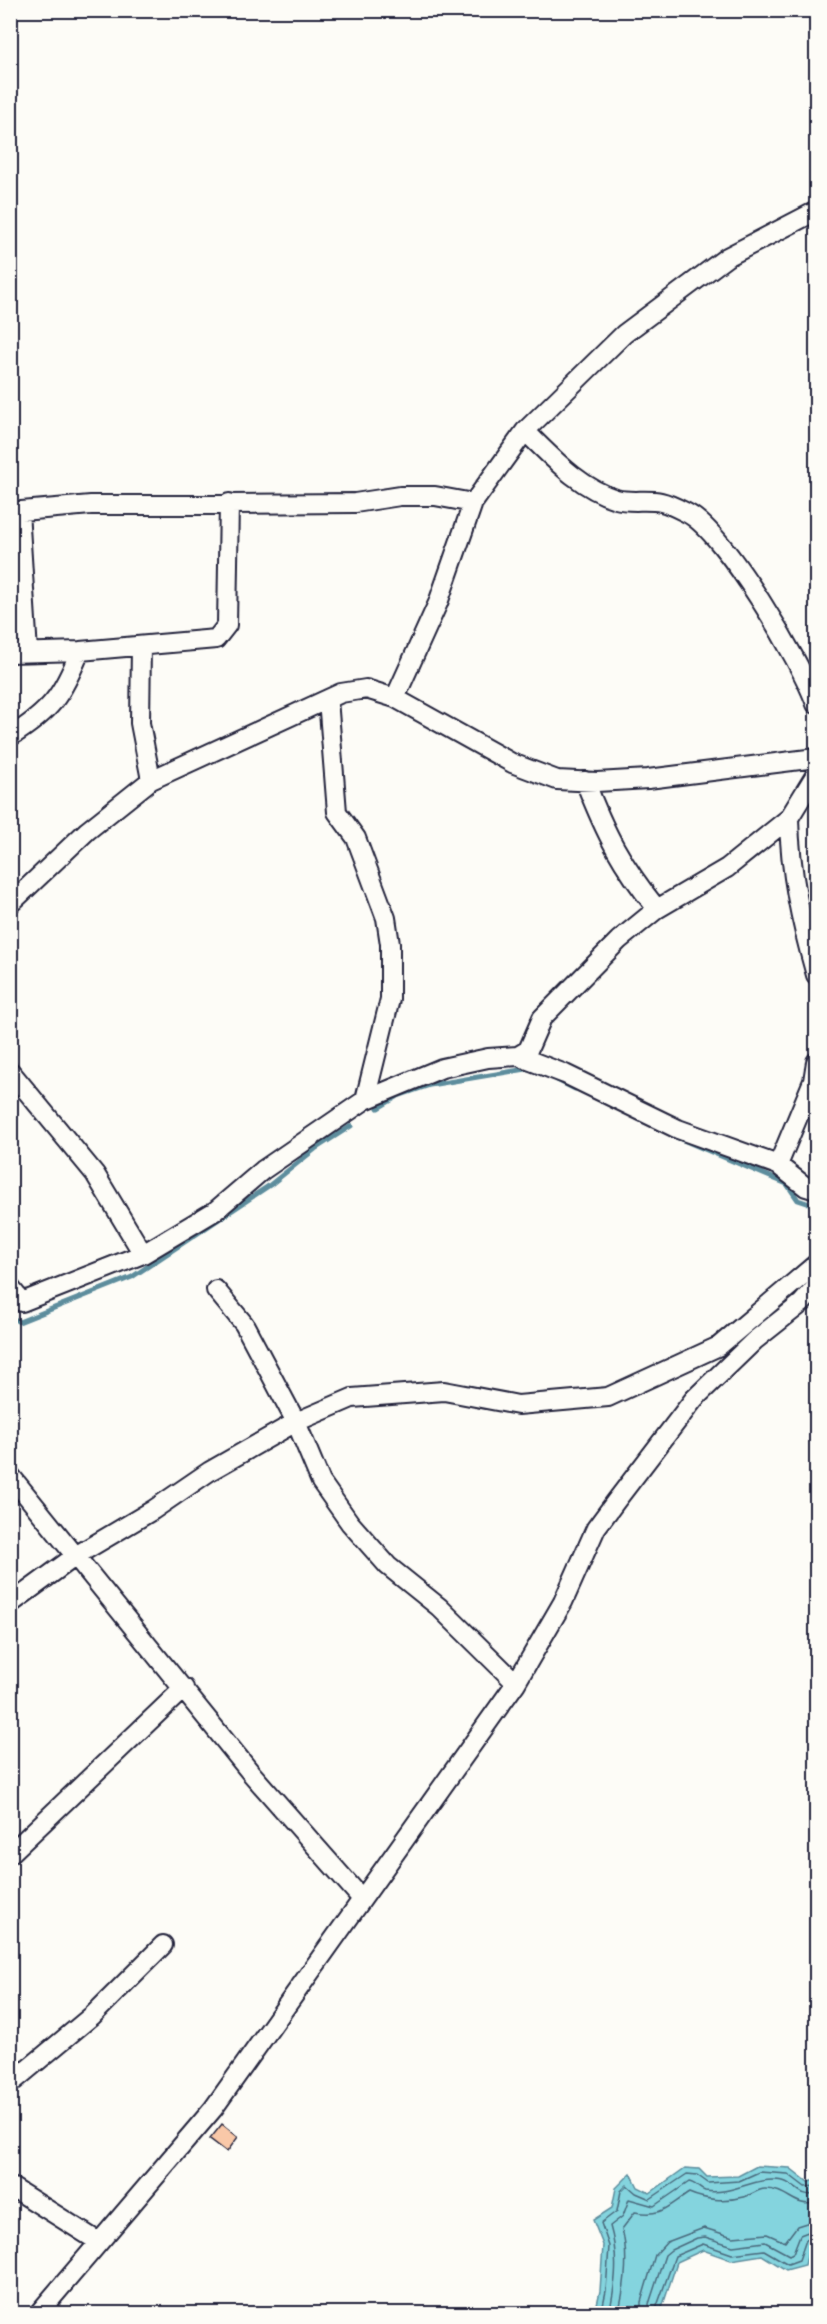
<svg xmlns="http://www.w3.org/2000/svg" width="827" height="2324" viewBox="0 0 827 2324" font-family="Dekko,sans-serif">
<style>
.water{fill:#84d4de;stroke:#5d8d9d;stroke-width:1.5}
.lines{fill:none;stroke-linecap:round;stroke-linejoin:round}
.shore{stroke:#49697c;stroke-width:1.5}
.stream{stroke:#5d8d9d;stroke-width:5}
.building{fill:#f9c8a8;stroke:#22223b;stroke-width:1.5}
.minor-casing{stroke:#22223b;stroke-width:22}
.minor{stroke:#fdfcf7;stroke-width:18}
</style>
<rect width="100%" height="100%" fill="#fdfcf7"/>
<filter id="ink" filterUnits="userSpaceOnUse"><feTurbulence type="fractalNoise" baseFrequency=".0167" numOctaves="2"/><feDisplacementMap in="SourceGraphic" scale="12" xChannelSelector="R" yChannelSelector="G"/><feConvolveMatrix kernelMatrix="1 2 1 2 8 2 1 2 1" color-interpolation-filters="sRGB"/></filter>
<g filter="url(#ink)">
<path class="water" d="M757,2166L790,2168L808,2182L816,2180V2242L810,2244L805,2265L786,2270L762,2255L731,2260L703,2250L677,2262L662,2308L665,2313H595L600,2291L603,2245L593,2220L612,2208L616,2188L631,2173L638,2187L650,2193L685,2168L699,2169L707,2177L738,2176Z"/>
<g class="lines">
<path class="shore" d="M601,2314L606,2291L609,2246L601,2223L617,2211L621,2191L627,2185L636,2193L650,2199L687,2174L697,2175L708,2183L739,2181L759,2172L788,2174L805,2187L816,2186
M609,2314C616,2282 619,2257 610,2226L623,2216L629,2199L654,2206L689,2182C696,2183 698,2189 705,2191C733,2196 756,2175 783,2181C797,2185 800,2198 816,2194
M618,2314C625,2287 629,2256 622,2229L635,2212C662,2217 667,2207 689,2193C705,2200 725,2202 743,2197C751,2196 757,2189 765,2189C788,2189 794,2208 816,2203
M641,2314V2302L655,2255L667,2242L704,2228L733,2237L767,2234L785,2242L797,2226L816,2220
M650,2314L649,2304L665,2255L671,2250L697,2238L705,2237L733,2246L765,2242L789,2255L793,2253L800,2235L816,2229
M658,2314L657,2306L675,2256L703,2244L732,2254L764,2250L788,2264L799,2260L806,2240L816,2237"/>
<path class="stream" d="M557,1080L575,1089
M378,1108L398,1096L430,1085L532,1068
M676,1137L787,1184L798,1200L816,1206
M10,1316L19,1322L132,1277L270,1185L315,1149L351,1126"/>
</g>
<path class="building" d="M222,2124L238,2137L227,2152L210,2139Z"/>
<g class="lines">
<g class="minor-casing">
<path id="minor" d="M525,431C552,457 578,487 616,499C630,503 647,499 661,502C670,504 679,509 687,513C724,531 802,663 816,704
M19,511L28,652
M10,512L91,505L355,503L400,496H435L473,503
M141,646L140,723L151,780
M10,653L80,651L216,639L227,625L229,503
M395,698L438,603L473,503L525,431L624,334L727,257L816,211
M328,699L337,812L356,838L386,918L390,944V999L365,1100
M10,737C51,711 62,696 80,651
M585,781C606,835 621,864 657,909
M789,818C790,873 801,922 816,975
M10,904L87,831L151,780L341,693L366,689L395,698L512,763L557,780L597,782L648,779L816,758
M518,1056L528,1050L542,1018L619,940L657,909L727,868L789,818L816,774
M10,1071L95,1174L143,1254
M778,1165L813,1081L816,1062
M10,1287L22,1302L143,1254L215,1211L263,1170L365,1100L442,1068L488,1058L518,1056L565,1074L678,1129L778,1165L806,1187L816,1190
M216,1290L244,1324L296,1422L321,1482L350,1523L388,1566L439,1607L516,1683
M10,1475L251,1773L362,1899
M10,1604L77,1555L153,1510L210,1471L296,1422L352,1398L444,1391L518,1405L608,1397L719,1346L816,1264
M10,1854L184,1688
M10,2084L93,2015L163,1945
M10,2186L99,2242
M38,2314L213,2109L516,1683L563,1602L596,1528L616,1501L694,1399L754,1341L802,1303L816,1287"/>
</g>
<use href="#minor" class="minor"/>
</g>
</g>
<rect width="827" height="2324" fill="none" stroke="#fdfcf7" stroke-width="36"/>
<rect x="18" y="18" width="791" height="2288" fill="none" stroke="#22223b" stroke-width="2" filter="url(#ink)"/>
</svg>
